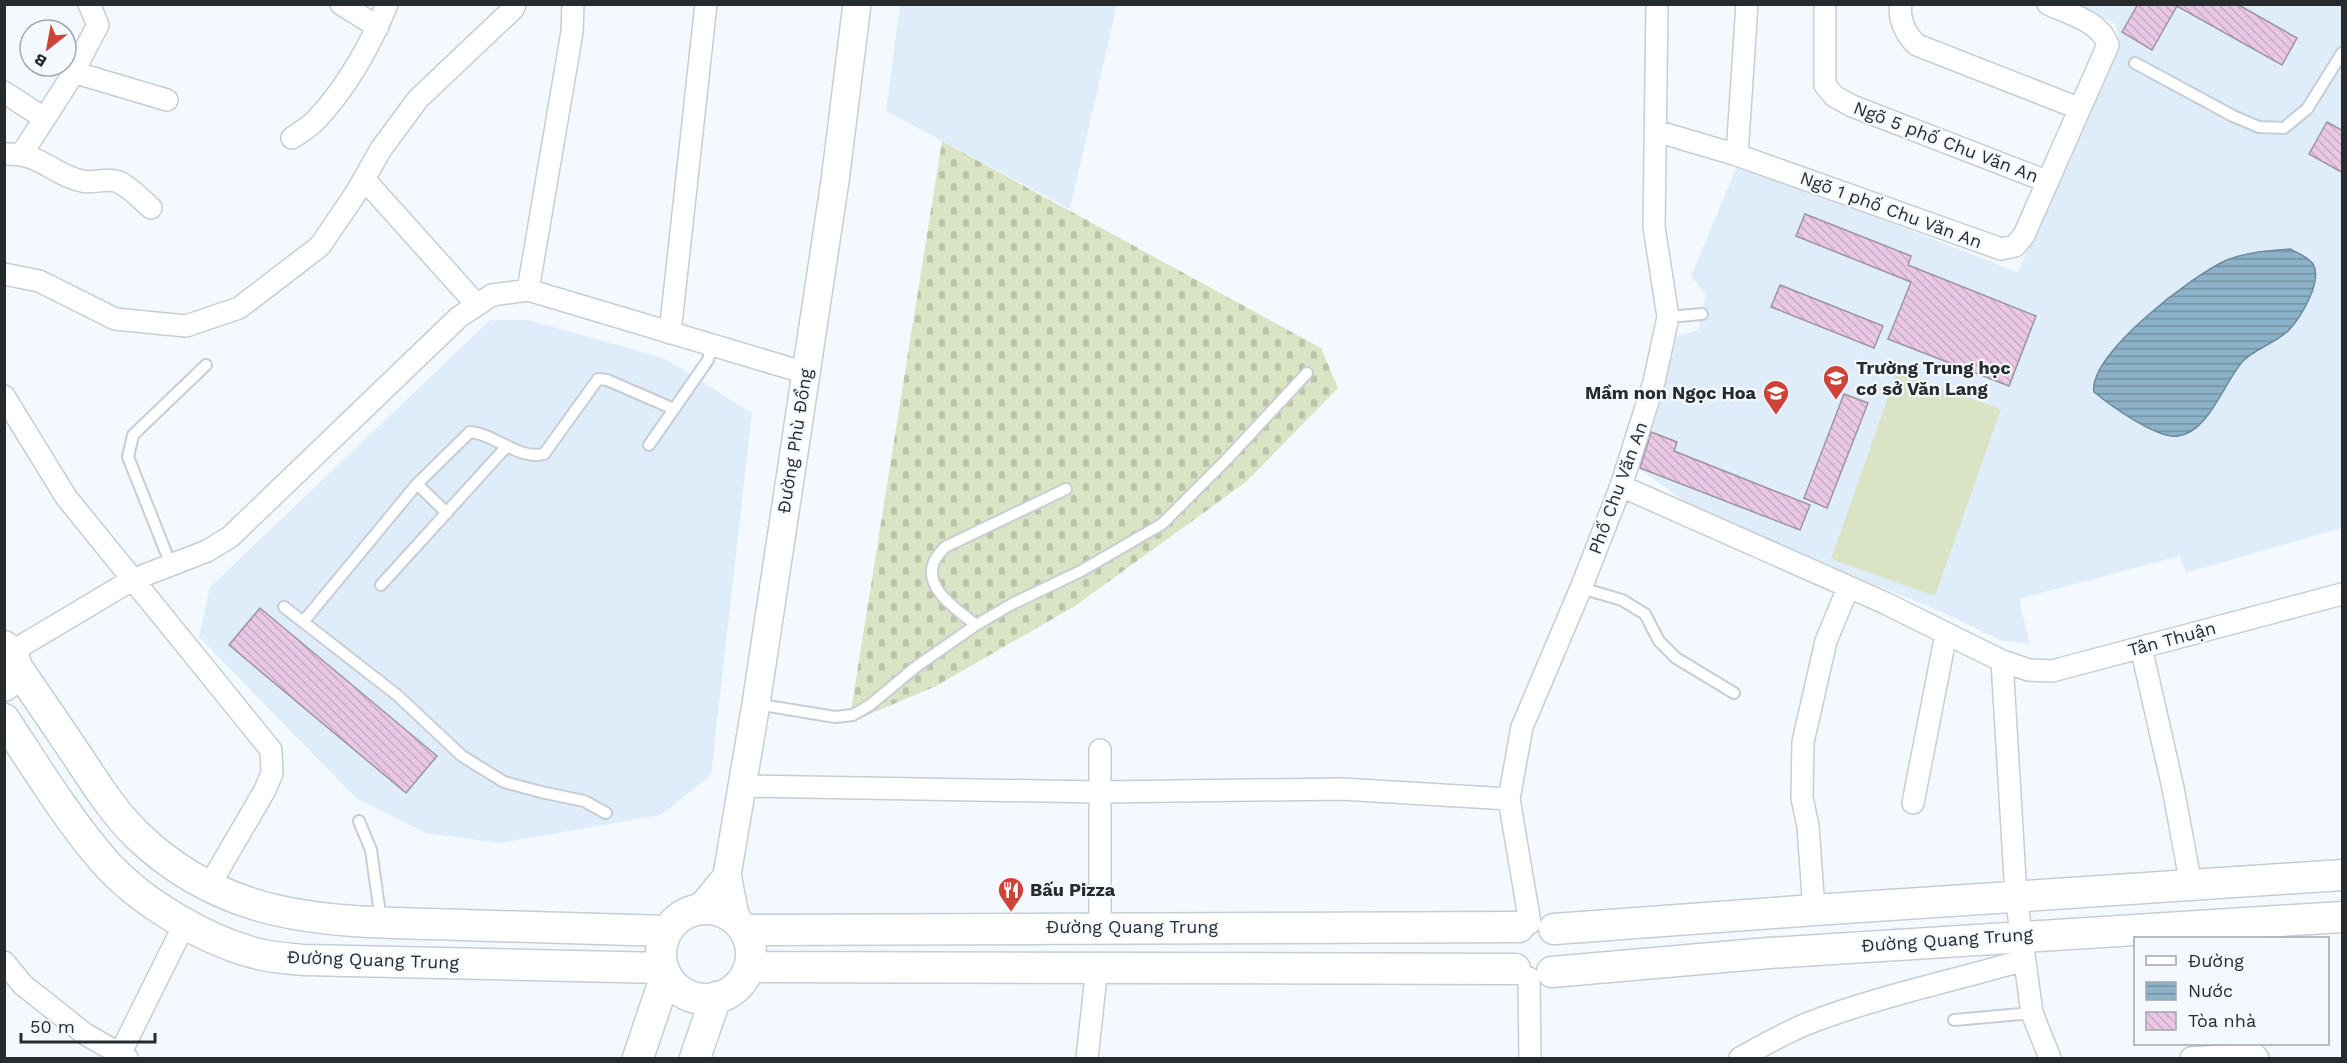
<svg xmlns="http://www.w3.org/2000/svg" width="2347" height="1063" viewBox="0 0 2347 1063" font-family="'Work Sans',sans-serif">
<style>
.built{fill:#dfedfa}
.cemetery{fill:url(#cemetery-stones)}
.pitch{fill:#dae3c4}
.water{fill:url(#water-rules);stroke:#6d8a9a;stroke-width:1.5}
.building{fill:url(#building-back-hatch);stroke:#9d959c;stroke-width:1.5}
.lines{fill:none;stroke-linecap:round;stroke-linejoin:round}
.service-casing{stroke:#c6ced5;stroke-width:14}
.minor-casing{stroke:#c6ced5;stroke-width:24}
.tertiary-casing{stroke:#c6ced5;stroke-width:30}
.secondary-casing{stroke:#c6ced5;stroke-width:33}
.service{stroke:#fff;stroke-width:10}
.minor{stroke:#fff;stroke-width:21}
.tertiary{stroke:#fff;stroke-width:27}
.secondary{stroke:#fff;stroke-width:30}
.labels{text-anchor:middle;stroke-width:4.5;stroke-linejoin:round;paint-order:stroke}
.street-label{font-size:18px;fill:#282b2d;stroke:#f3f9ff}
.poi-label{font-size:18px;font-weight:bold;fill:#282b2d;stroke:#f3f9ff;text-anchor:start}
</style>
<defs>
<pattern id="cemetery-stones" width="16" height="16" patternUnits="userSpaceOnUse" patternTransform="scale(1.5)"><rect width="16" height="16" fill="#dae3c4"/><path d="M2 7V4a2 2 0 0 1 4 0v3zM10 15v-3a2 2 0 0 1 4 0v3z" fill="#bbc3a9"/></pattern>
<pattern id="water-rules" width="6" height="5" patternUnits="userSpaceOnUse" patternTransform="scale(1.5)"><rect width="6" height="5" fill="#8bb2c9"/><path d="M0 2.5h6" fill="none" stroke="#7291a4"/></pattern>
<pattern id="building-back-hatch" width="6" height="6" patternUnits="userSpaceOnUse" patternTransform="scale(1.5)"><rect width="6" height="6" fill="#eac8e5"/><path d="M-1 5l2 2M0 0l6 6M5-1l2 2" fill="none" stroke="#c9acc5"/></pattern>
</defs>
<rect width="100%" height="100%" fill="#f3f9ff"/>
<path class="built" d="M900,5H1117L1070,209L886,111Z
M2080,5H2342V528L2186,573L2180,556L2019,599L2030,645L2000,640L1944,613L1701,513L1634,465L1671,337L1698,330L1706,295L1691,276L1738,164L2018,272L2119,38L2116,25Z
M490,320H528L664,358L752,413L711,775L661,815L499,843L426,833L357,799L199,637L210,587Z"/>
<path class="cemetery" d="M942,141L1321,348L1338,388L1246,482L1075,606L936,686L849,723Z"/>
<path class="pitch" d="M1897,372L2001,409L1935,596L1831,559Z"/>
<path class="water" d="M2290,249C2298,253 2308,257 2313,264C2323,281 2301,317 2289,330C2276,343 2256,348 2243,361C2224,382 2209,432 2178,436C2157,439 2111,406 2094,392C2088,354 2194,274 2227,260C2246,252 2269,251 2290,249Z"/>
<path class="building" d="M2138,4H2237L2297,38L2282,65L2177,6L2152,50L2122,32Z
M2327,122L2343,131V173L2309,154Z
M1805,214L1911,256L1908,265L2036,316L2009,386L1888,339L1911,282L1796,236Z
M1780,285L1883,326L1874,348L1771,307Z
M1844,394L1868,403L1827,508L1804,498Z
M1651,432L1677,442L1674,451L1810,505L1800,530L1640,468Z
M260,608L437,756L406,793L229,645Z"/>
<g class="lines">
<g class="service-casing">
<path id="service" d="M2135,63L2233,116L2259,127L2284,128L2307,109L2342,53
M1668,317L1702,314
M649,445L708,360L712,345
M417,484L447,513
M171,565L128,457L133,435L206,365
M381,585L507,446
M1581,588L1622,600L1645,614L1659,641L1676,658L1734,693
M284,607L397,695L462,756L504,782L541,792L584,801L606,813
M303,622L417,484L470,432C496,434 517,460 544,454L598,379L607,380L674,409
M976,625C958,610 923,589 934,562C936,556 942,551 945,547L1066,489
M756,704L835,717L853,715L870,705L917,666L976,625L1012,604L1081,571L1162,524L1229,457L1307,373
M359,821L371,850L379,907L378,919
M1954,1020L2032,1013"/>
</g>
<g class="minor-casing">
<path id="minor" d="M341,4L378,27
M1825,4V85L1834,96L1852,106L2046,181
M1901,4C1898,19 1906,35 1917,45L2078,108
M73,72L167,100
M4,92L44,118
M1656,131L1737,155L2001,249L2015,246L2024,235L2108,45C2100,21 2069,14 2048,4
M292,138C299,133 308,128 315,121C345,90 371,45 387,4
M4,154C40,152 53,175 82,181C94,184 107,177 119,182C131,188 141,199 151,208
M21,155L68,82L98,25L89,4
M1737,155L1747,4
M364,179L477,305
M4,274L39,281L115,319L186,326L239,308L320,246L356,193L381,149L418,99L513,9L515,4
M528,290L572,32L573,4
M670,333L706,4
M4,396L66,497L271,750L272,773L265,790L209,886
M1621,486L1885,603L2002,661L2016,896L2032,1013L2050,1058
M2141,647L2173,788L2191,885
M11,652L132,580L207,551L230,537L459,317L492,295L528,290L806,373
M2002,661L2029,670L2052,671L2342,594
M1100,750V927
M741,786L1100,792L1342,789L1509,799
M1913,803L1946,634
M1814,910L1808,826L1802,798L1803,742L1826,641L1848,588
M1530,923L1509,799L1522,727L1581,588L1621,486L1654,382L1668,317L1654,227L1657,4
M4,962L23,985L85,1034L127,1058
M1529,978L1530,1058
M118,1058L185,923
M1087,1058L1097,967
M1740,1058C1762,1046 1786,1032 1809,1023C1879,996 1953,981 2024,960
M2191,1058L2254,1054L2258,1058"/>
</g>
<g class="tertiary-casing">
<path id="tertiary" d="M700,909L727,876
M736,920L727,875L756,704L835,181L857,4"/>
</g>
<g class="secondary-casing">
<path id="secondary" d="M4,646C20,658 19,675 4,686
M16,666C37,696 57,726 78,757C96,784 114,813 138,836C233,927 340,921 462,925C530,927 598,929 666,931
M4,719C36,767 66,817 104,861C141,903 209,943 263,955C277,958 291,959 304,960L663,968
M661 954a45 45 0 1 1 90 0a45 45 0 1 1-90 0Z
M1554,929L1814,910L2342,875
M744,930L1519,927
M749,967L1515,969
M1552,972L1769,953L2342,917
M638,1058L666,975
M695,1058L716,997"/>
</g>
<use href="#service" class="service"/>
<use href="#minor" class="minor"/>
<use href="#tertiary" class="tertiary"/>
<use href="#secondary" class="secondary"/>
</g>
<defs>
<g id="school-pin" transform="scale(1.35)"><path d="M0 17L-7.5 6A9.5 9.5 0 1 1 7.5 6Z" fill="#cf4237" stroke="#f3f9ff"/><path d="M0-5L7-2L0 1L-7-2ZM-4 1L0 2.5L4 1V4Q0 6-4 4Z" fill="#fff"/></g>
<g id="restaurant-pin" transform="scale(1.35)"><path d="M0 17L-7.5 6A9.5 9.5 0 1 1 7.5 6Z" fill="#cf4237" stroke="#f3f9ff"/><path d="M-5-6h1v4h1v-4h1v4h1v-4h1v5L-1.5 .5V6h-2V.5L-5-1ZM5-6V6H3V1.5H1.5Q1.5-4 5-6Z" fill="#fff"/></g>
</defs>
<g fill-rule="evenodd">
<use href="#school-pin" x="1836" y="378"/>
<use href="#school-pin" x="1776" y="393"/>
<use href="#restaurant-pin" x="1011" y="890"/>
</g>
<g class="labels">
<g class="street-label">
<text transform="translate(1946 142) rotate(21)" y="6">Ngõ 5 phố Chu Văn An</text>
<text transform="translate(1891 210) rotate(20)" y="6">Ngõ 1 phố Chu Văn An</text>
<text transform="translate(795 441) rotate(-81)" y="6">Đường Phù Đổng</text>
<text transform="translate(1618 488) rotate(-70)" y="6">Phố Chu Văn An</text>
<text transform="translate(2172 639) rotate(-15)" y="6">Tân Thuận</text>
<text x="1132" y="933">Đường Quang Trung</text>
<text transform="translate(1947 940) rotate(-4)" y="6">Đường Quang Trung</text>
<text transform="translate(373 960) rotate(2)" y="6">Đường Quang Trung</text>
</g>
<g class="poi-label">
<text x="1856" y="374">Trường Trung học<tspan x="1856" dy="21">cơ sở Văn Lang</tspan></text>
<text x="1756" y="399" text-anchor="end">Mầm non Ngọc Hoa</text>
<text x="1030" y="896">Bấu Pizza</text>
</g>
</g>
<rect width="2347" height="1063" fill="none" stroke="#282b2d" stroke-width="12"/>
<rect x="2134" y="937" width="195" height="108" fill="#f3f9ff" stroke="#a2a7ab" stroke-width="1.5"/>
<rect x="2146" y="956" width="30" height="9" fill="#ffffff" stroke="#a2a7ab" stroke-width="1.5"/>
<text x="2188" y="967" font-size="18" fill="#282b2d">Đường</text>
<rect x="2146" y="982" width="30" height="18" fill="url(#water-rules)" stroke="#a2a7ab" stroke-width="1.5"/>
<text x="2188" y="997" font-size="18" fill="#282b2d">Nước</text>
<rect x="2146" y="1012" width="30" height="18" fill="url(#building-back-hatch)" stroke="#a2a7ab" stroke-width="1.5"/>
<text x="2188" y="1027" font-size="18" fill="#282b2d">Tòa nhà</text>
<g transform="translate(48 48) rotate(211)"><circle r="28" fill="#f3f9ff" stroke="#a2a7ab" stroke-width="1.5"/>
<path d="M0-4.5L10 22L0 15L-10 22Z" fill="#cf4237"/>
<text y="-9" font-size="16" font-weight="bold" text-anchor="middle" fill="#282b2d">B</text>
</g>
<path d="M21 1033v9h134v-9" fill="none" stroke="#282b2d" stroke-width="3"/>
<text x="30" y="1033" font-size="18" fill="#282b2d" stroke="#f3f9ff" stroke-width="4.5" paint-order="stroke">50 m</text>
</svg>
